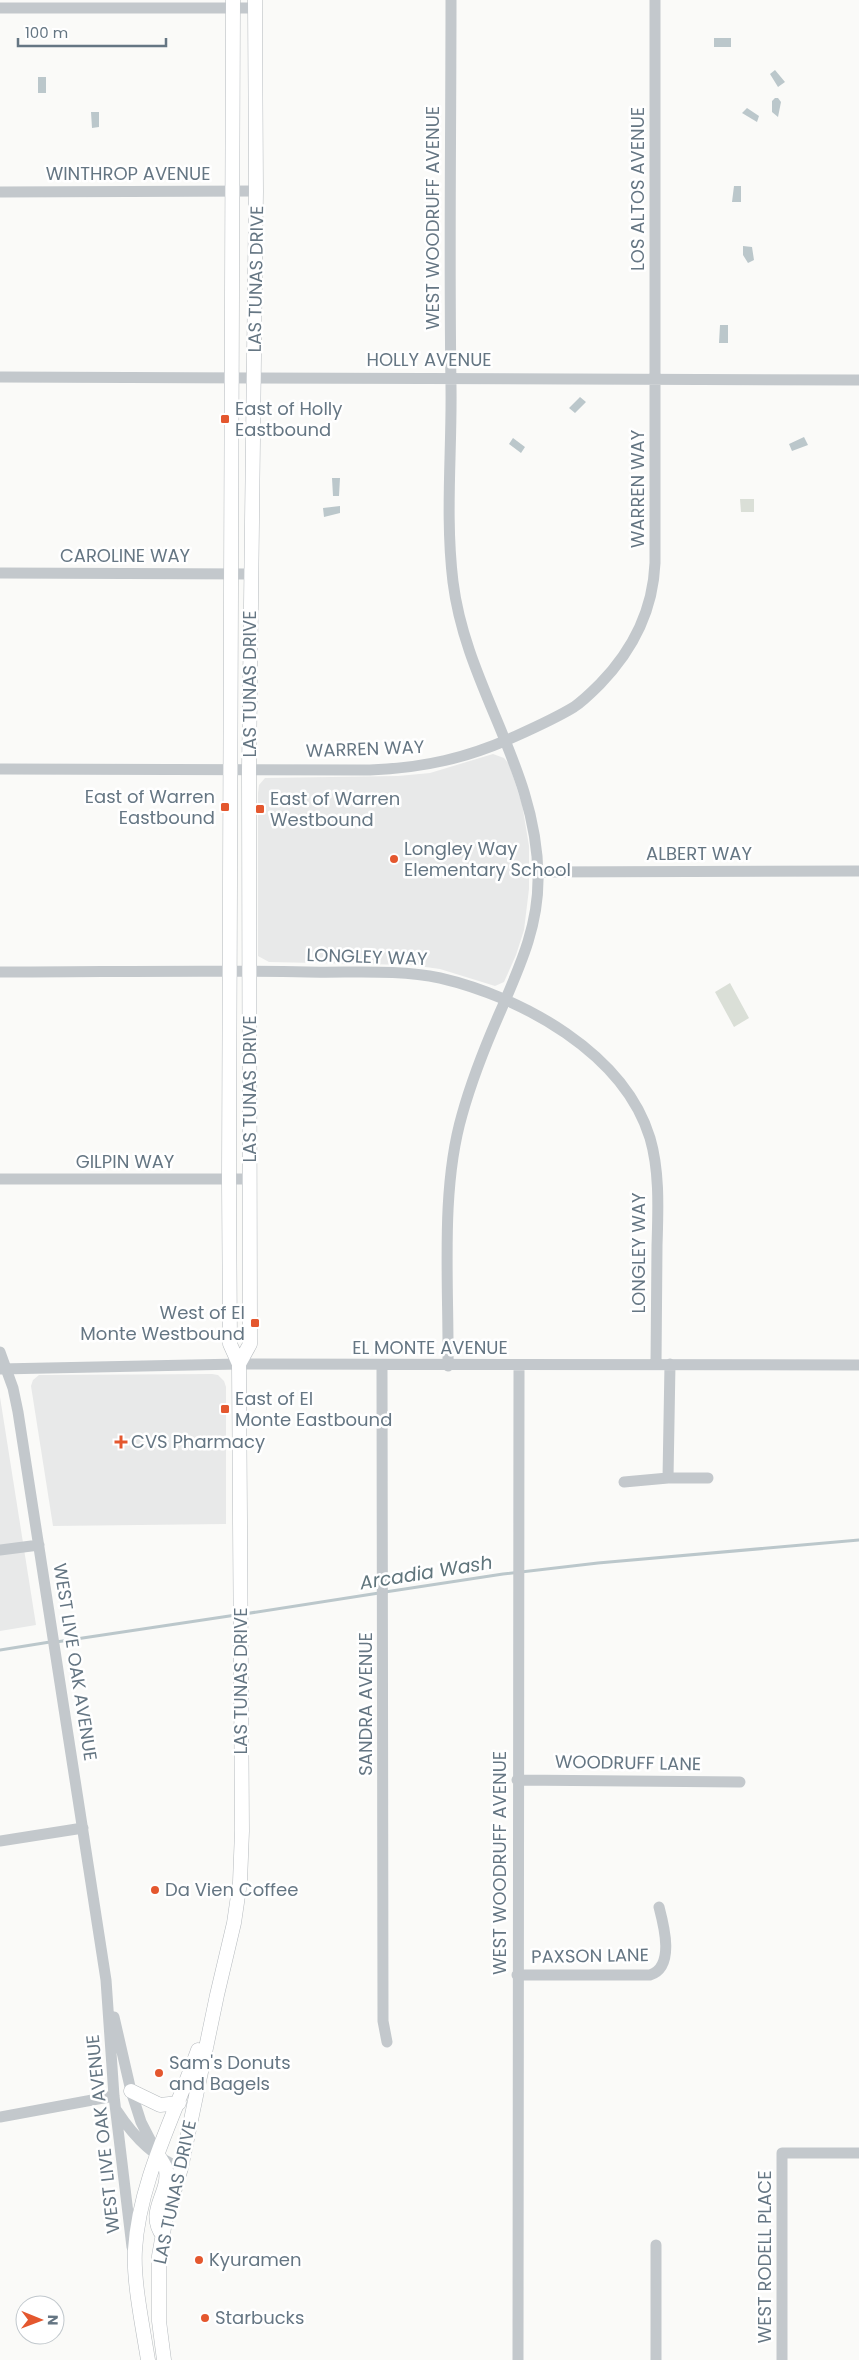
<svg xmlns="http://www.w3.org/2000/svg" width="859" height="2360" viewBox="0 0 859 2360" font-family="Poppins,sans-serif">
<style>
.built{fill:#e8e9e9}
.green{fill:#dadfd7}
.water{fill:#bbc7cb}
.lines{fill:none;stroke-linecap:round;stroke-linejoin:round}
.stream{stroke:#bbc7cb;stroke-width:3}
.major-casing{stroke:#b5babe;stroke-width:15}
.minor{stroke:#c3c8cc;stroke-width:11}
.major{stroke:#fff;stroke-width:14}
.poi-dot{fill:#e4572e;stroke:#fff;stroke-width:2}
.labels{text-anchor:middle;stroke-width:5;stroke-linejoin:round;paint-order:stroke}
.street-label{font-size:18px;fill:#657683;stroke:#fff}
.poi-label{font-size:18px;fill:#657683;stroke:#fff;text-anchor:start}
.water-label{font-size:19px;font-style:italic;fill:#60757c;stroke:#fff}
</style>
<rect width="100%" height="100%" fill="#fafaf8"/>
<path class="built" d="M493,754L504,758L509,764L522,804L529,846V889L524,930L516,955L504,982L495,986L440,969L411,965L269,962L258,956V793L259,785L265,778L398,776L430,773Z
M212,1374L218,1375L224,1381L226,1387V1524L53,1526L31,1386L33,1380L39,1375H47Z
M0,1397L36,1625L0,1631Z"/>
<path class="green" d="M740,499H754V512H741Z
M730,983L749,1018L734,1027L715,992Z"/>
<path class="water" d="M714,38H731V47H714Z
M775,70L785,82L778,87L770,74Z
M38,77H46V93H38Z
M775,98H778L781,102L778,117L772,112V101Z
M747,108L759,116L757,122L742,113Z
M91,112H99V127L92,128Z
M734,186H741V202H732Z
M743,246L752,247L754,260L748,263L743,255Z
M720,325H728V343H719Z
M580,397L586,402L575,413L569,408Z
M804,437L808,445L792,451L789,444Z
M513,438L525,447L521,453L509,444Z
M332,478H340L339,496H333Z
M340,506V513L324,517L323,508Z"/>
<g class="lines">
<path class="stream" d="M385,1592L503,1574L598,1563L859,1540
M244,1614L379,1593
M56,1642L236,1615
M0,1650L50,1642"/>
<g class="major-casing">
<path id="major" d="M239,1364L250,1344L249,770L256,191L255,0
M131,2091L160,2105L179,2103
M158,2155C160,2159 165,2165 166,2170C170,2194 145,2211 163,2236
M148,2360C143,2328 133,2281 135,2250C139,2181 175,2115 198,2050
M164,2360L159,2321V2256L165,2222L181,2168L217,1995L234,1923L240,1882L242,1831L239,1364L230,1344L229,1180L233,0"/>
</g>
<path class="minor" d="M0,8H255
M0,192L256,191
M0,377L859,380
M0,573L250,574
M0,769L370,770C424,768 467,758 516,736C536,727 556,718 574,707C583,701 592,692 600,684C633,650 653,611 655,563V0
M538,872L859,871
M0,972C103,972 205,970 308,972C351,973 398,969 440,978C522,997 624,1053 650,1138C660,1172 658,1211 657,1246C657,1285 656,1325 656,1364
M0,1179H250
M0,1352L13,1388L18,1412L106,1980L114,2096L132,2247
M382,1366L383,2021L387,2042
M448,1366C449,1286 440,1191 462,1115C472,1079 486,1044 501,1010C520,966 539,925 538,876C537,768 466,687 453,582C445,516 452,451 451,386C449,257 451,129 451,0
M0,1369L239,1364L859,1365
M668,1478L670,1364
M624,1482L668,1478H708
M0,1550L39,1545
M517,1780L740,1782
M0,1841L83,1828
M517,1975H650C675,1967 664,1926 659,1907
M114,2017L131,2091L141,2122L158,2155
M117,2111C132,2134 154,2158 181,2168
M0,2117L114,2096
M518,2360L519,1366
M656,2360V2245
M782,2360V2153H859"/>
<use href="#major" class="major"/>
</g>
<g class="poi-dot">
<rect x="220" y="414" width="10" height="10" rx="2.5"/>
<rect x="220" y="802" width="10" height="10" rx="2.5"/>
<rect x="255" y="804" width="10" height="10" rx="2.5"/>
<circle cx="394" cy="859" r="5"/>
<rect x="250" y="1318" width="10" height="10" rx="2.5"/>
<rect x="220" y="1404" width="10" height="10" rx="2.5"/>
<path d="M118.5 1434.5h5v5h5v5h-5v5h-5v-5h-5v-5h5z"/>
<circle cx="155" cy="1890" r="5"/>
<circle cx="159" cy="2073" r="5"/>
<circle cx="199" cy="2260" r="5"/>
<circle cx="205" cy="2318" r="5"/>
</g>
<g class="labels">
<g class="street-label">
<text x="128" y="180">WINTHROP AVENUE</text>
<text transform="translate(638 189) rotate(-90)" y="6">LOS ALTOS AVENUE</text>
<text transform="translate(433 218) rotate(-90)" y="6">WEST WOODRUFF AVENUE</text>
<text transform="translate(256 279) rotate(-89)" y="6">LAS TUNAS DRIVE</text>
<text x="429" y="366">HOLLY AVENUE</text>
<text transform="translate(638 489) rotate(-90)" y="6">WARREN WAY</text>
<text x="125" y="562">CAROLINE WAY</text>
<text transform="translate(250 684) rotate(-90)" y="6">LAS TUNAS DRIVE</text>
<text transform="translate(365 749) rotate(-2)" y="6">WARREN WAY</text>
<text x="699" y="860">ALBERT WAY</text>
<text transform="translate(367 957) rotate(2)" y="6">LONGLEY WAY</text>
<text transform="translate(250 1089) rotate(-90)" y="6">LAS TUNAS DRIVE</text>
<text x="125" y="1168">GILPIN WAY</text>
<text transform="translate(639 1253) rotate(-90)" y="6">LONGLEY WAY</text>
<text x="430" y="1354">EL MONTE AVENUE</text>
<text transform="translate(75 1662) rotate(81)" y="6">WEST LIVE OAK AVENUE</text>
<text transform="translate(241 1681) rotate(-90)" y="6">LAS TUNAS DRIVE</text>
<text transform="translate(366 1704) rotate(-90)" y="6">SANDRA AVENUE</text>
<text transform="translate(628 1763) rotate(1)" y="6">WOODRUFF LANE</text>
<text transform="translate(500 1863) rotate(-90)" y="6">WEST WOODRUFF AVENUE</text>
<text transform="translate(590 1956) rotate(-1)" y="6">PAXSON LANE</text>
<text transform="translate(103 2134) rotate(-96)" y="6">WEST LIVE OAK AVENUE</text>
<text transform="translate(175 2192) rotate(-78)" y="6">LAS TUNAS DRIVE</text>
<text transform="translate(765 2257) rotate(-90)" y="6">WEST RODELL PLACE</text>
</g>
<g class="poi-label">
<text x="235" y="415">East of Holly<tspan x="235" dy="21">Eastbound</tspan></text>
<text x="215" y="803" text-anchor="end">East of Warren<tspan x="215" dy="21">Eastbound</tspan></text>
<text x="270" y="805">East of Warren<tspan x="270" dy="21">Westbound</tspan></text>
<text x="404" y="855">Longley Way<tspan x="404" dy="21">Elementary School</tspan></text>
<text x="245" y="1319" text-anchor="end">West of El<tspan x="245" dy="21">Monte Westbound</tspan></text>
<text x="235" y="1405">East of El<tspan x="235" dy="21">Monte Eastbound</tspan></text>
<text x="131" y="1448">CVS Pharmacy</text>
<text x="165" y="1896">Da Vien Coffee</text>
<text x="169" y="2069">Sam's Donuts<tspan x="169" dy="21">and Bagels</tspan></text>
<text x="209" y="2266">Kyuramen</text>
<text x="215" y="2324">Starbucks</text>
</g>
<g class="water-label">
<text transform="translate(426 1572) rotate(-9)" y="7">Arcadia Wash</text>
</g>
</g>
<g transform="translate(40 2320) rotate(91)"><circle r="24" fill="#ffffff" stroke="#c1c8cd"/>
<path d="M0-4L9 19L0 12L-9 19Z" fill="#e4572e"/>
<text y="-8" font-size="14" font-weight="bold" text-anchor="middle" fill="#657683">N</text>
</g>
<path d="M18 38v8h148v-8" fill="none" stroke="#657683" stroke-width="2.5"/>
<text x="25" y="38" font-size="15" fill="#657683" stroke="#ffffff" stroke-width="4" paint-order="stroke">100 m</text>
</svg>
